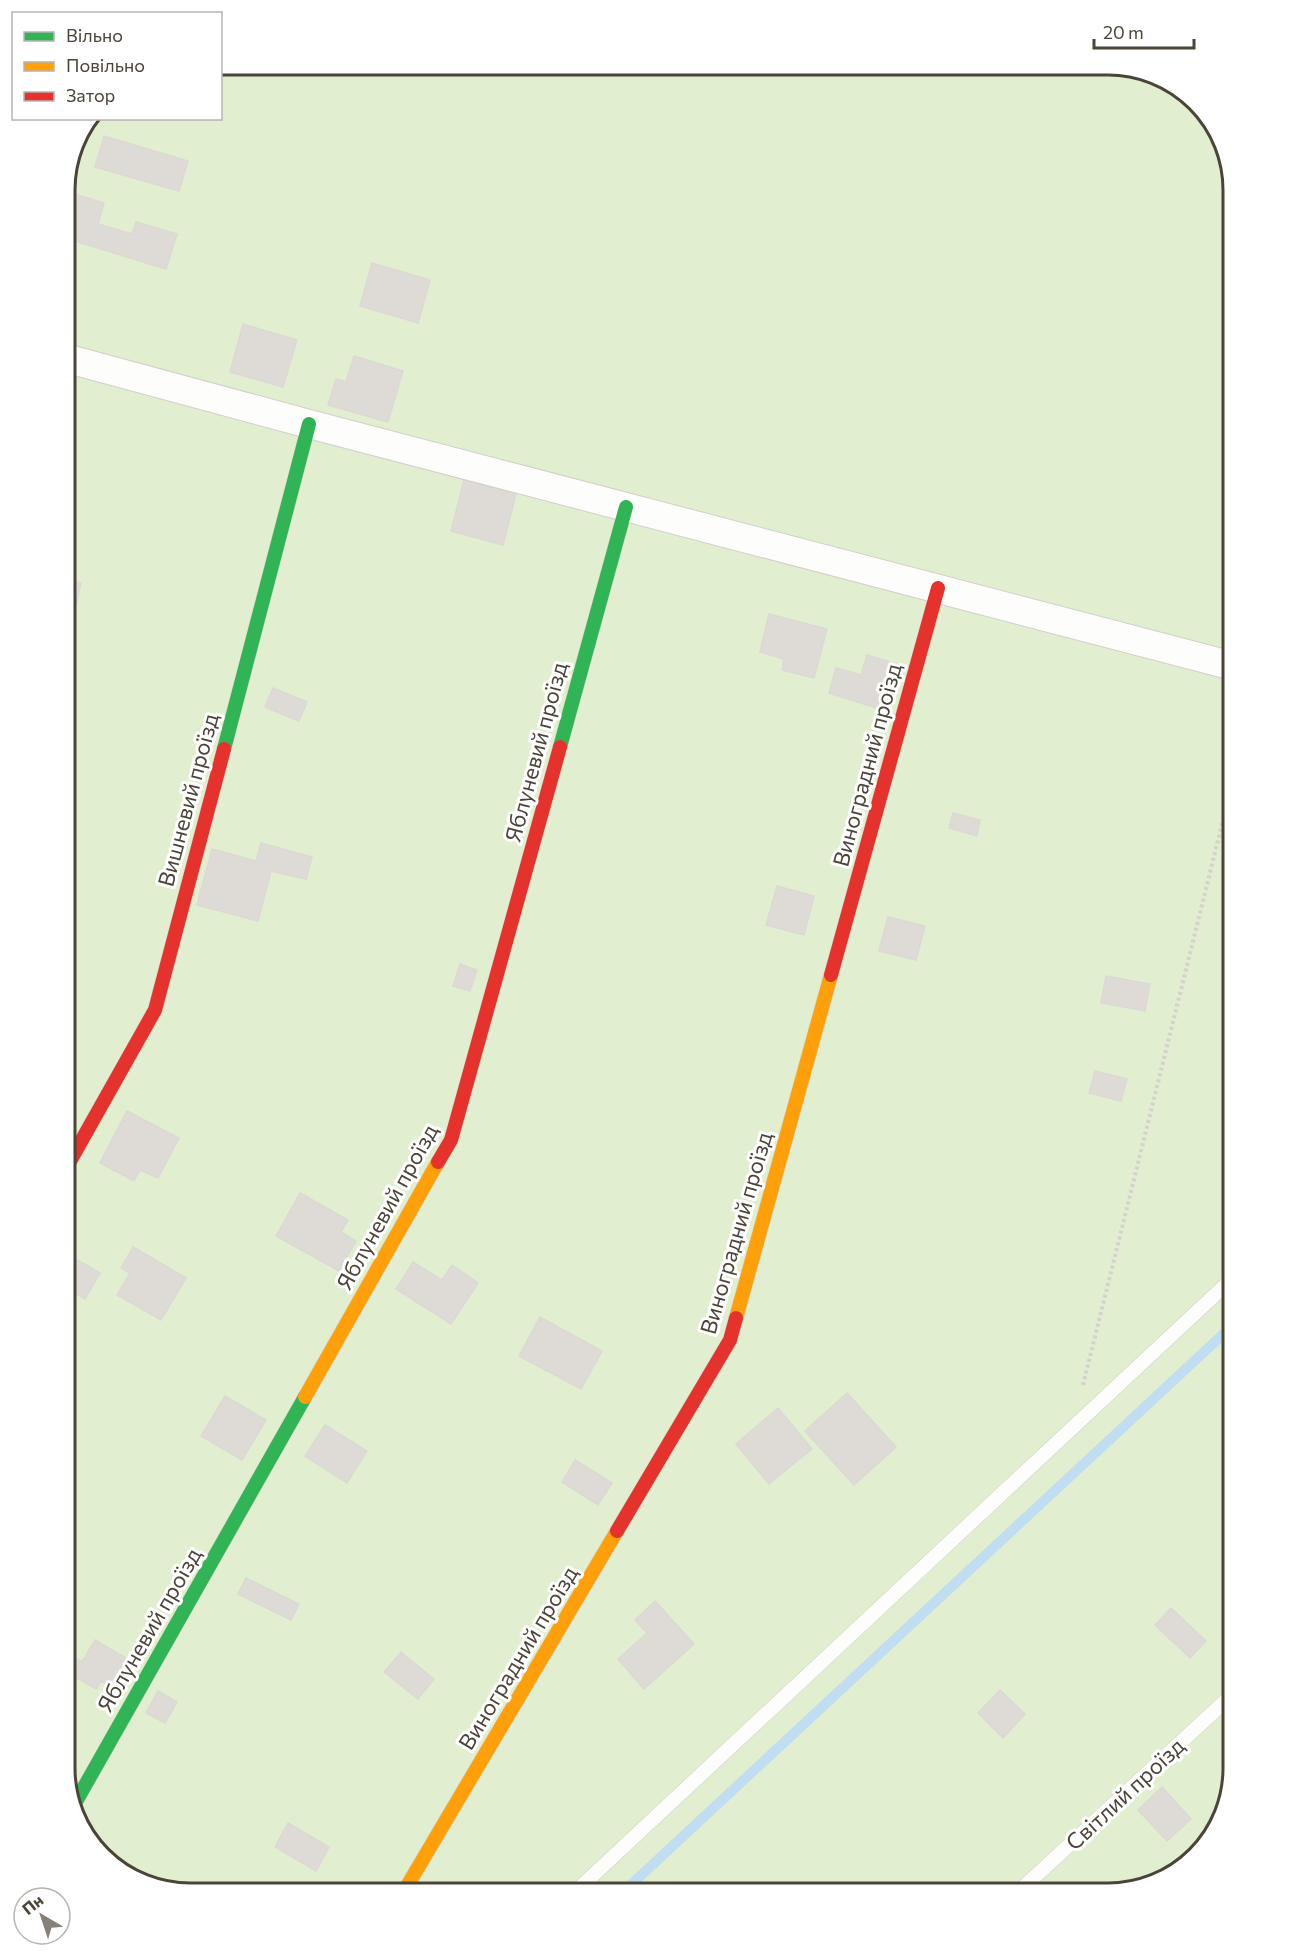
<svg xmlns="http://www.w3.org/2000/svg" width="1298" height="1958" viewBox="0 0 1298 1958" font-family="Commissioner,sans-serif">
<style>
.green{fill:#e1eecf}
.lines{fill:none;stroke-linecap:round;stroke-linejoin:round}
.stream{stroke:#c0ddf1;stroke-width:10}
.building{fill:#dedbd6;stroke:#dcd9d4;stroke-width:1.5}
.lane-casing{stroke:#d2d0cb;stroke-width:15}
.street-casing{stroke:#d2d0cb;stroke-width:30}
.fast-casing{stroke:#d3cfc5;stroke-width:15}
.slow-casing{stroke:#d3cfc5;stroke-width:15}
.jam-casing{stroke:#d3cfc5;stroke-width:15}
.path{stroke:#d3d2cc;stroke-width:4;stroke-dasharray:3 3;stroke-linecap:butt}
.lane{stroke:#fdfdfc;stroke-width:14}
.street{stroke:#fdfdfc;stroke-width:28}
.fast{stroke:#30b455;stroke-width:14}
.slow{stroke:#ff9f0a;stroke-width:14}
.jam{stroke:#e5322d;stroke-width:14}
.labels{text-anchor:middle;stroke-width:6;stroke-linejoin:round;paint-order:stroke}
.street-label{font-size:22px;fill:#4b4439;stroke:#fff}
.rim{fill:none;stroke:#4b4439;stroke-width:3}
</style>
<rect width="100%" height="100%" fill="#f4f2ee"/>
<path class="green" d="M221,65H1116L1178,85L1217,127L1233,190V1769L1217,1831L1171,1877L1109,1893H182L127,1877L81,1831L65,1768V182L77,135L89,119L220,118Z"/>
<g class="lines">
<path class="stream" d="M622,1893L1233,1325"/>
</g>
<path class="building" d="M104,136L188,161L179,191L95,167Z
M65,191L104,203L98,224L132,234L136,222L177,234L166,269L65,238Z
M372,263L430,280L418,323L360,306Z
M243,324L297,340L283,387L230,372Z
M354,356L403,371L388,422L328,405L336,379L346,382Z
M464,480L516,494L503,545L451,531Z
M65,579L81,583L65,653Z
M769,614L827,629L814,678L782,670L784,659L760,652Z
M867,655L900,665L886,711L829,693L836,668L861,675Z
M273,688L307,702L299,721L265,707Z
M953,813L980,820L977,836L949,828Z
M261,843L312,857L306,879L271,871L258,921L197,905L212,849L256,861Z
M777,886L814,896L804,935L766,925Z
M888,917L925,926L916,960L879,951Z
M460,964L477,970L470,991L453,986Z
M1106,976L1150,984L1145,1011L1101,1003Z
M1095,1071L1127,1079L1121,1101L1089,1093Z
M65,1092L75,1099L65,1118Z
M127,1111L179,1138L158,1178L140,1170L134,1181L100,1163Z
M300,1193L348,1220L341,1232L356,1241L339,1271L276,1236Z
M133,1247L186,1278L161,1320L117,1295L130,1273L121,1268Z
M65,1253L100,1273L85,1299L65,1287Z
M413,1262L442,1280L452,1265L478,1283L451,1324L396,1289Z
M540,1317L602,1351L581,1389L519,1356Z
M847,1393L896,1447L854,1485L805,1431Z
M225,1396L266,1420L242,1460L201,1436Z
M778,1408L812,1449L769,1484L736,1444Z
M325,1425L367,1451L347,1483L305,1456Z
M575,1460L612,1483L598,1505L562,1482Z
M246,1578L299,1604L291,1620L238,1594Z
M655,1601L694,1644L644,1689L618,1659L647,1633L635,1620Z
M1171,1608L1206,1641L1190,1658L1155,1625Z
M95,1640L131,1661L115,1689L101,1681L96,1689L65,1671V1660L68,1654L82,1662Z
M401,1652L434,1679L418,1699L384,1672Z
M1000,1690L1025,1714L1003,1738L978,1713Z
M158,1691L177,1702L165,1723L146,1713Z
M1162,1787L1191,1819L1167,1841L1138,1810Z
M288,1823L329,1847L316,1871L275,1847Z
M931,1886L938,1893H922Z"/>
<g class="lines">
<g class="lane-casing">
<path id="lane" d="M574,1893L1233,1278
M1017,1893L1233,1694"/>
</g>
<g class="street-casing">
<path id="street" d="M65,358L309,424L1233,666"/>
</g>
<g class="fast-casing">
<path id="fast" d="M560,747L626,507
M224,749L309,424
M74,1805L305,1397"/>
</g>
<g class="slow-casing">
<path id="slow" d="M736,1318L831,975
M305,1397L438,1162
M403,1893L617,1531"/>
</g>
<g class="jam-casing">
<path id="jam" d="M831,975L938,588
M438,1162L451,1140L560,747
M65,1170L155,1010L224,749
M617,1531L730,1340L736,1318"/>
</g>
<path class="path" d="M1083,1385L1233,780"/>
<use href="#lane" class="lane"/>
<use href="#street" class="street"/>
<use href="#fast" class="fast"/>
<use href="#slow" class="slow"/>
<use href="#jam" class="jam"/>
</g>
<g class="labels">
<g class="street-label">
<text transform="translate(536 752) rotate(-75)" y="8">Яблуневий проїзд</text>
<text transform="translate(867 765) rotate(-75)" y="8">Виноградний проїзд</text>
<text transform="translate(188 800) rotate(-75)" y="8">Вишневий проїзд</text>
<text transform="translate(387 1207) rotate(-61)" y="8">Яблуневий проїзд</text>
<text transform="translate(736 1233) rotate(-74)" y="8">Виноградний проїзд</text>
<text transform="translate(149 1630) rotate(-60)" y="8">Яблуневий проїзд</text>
<text transform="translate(518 1658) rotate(-59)" y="8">Виноградний проїзд</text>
<text transform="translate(1125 1794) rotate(-43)" y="8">Світлий проїзд</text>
</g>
</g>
<path d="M0 0H1298V1958H0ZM190 75H1108A115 115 0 0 1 1223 190V1768A115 115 0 0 1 1108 1883H190A115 115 0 0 1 75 1768V190A115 115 0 0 1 190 75Z" fill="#fff" fill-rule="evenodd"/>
<path class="rim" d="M190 75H1108A115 115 0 0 1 1223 190V1768A115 115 0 0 1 1108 1883H190A115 115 0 0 1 75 1768V190A115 115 0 0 1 190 75Z"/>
<rect x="12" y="12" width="210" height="108" fill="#ffffff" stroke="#b7b4b0" stroke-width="1.5"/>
<rect x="24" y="32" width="30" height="9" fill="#30b455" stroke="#b7b4b0" stroke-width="1.5"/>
<text x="66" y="42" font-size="18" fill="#4b4439">Вільно</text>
<rect x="24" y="62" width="30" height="9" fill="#ff9f0a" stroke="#b7b4b0" stroke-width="1.5"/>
<text x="66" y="72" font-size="18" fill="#4b4439">Повільно</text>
<rect x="24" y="92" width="30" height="9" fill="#e5322d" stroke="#b7b4b0" stroke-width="1.5"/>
<text x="66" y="102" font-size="18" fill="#4b4439">Затор</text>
<g transform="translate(42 1916) rotate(321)"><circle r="28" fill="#ffffff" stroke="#b7b4b0" stroke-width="1.5"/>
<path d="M0-4.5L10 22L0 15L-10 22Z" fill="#868178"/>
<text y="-9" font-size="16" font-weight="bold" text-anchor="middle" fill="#4b4439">Пн</text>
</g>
<path d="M1094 39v9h100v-9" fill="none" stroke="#4b4439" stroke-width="3"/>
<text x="1103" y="39" font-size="18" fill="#4b4439" stroke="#ffffff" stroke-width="4.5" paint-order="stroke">20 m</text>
</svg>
